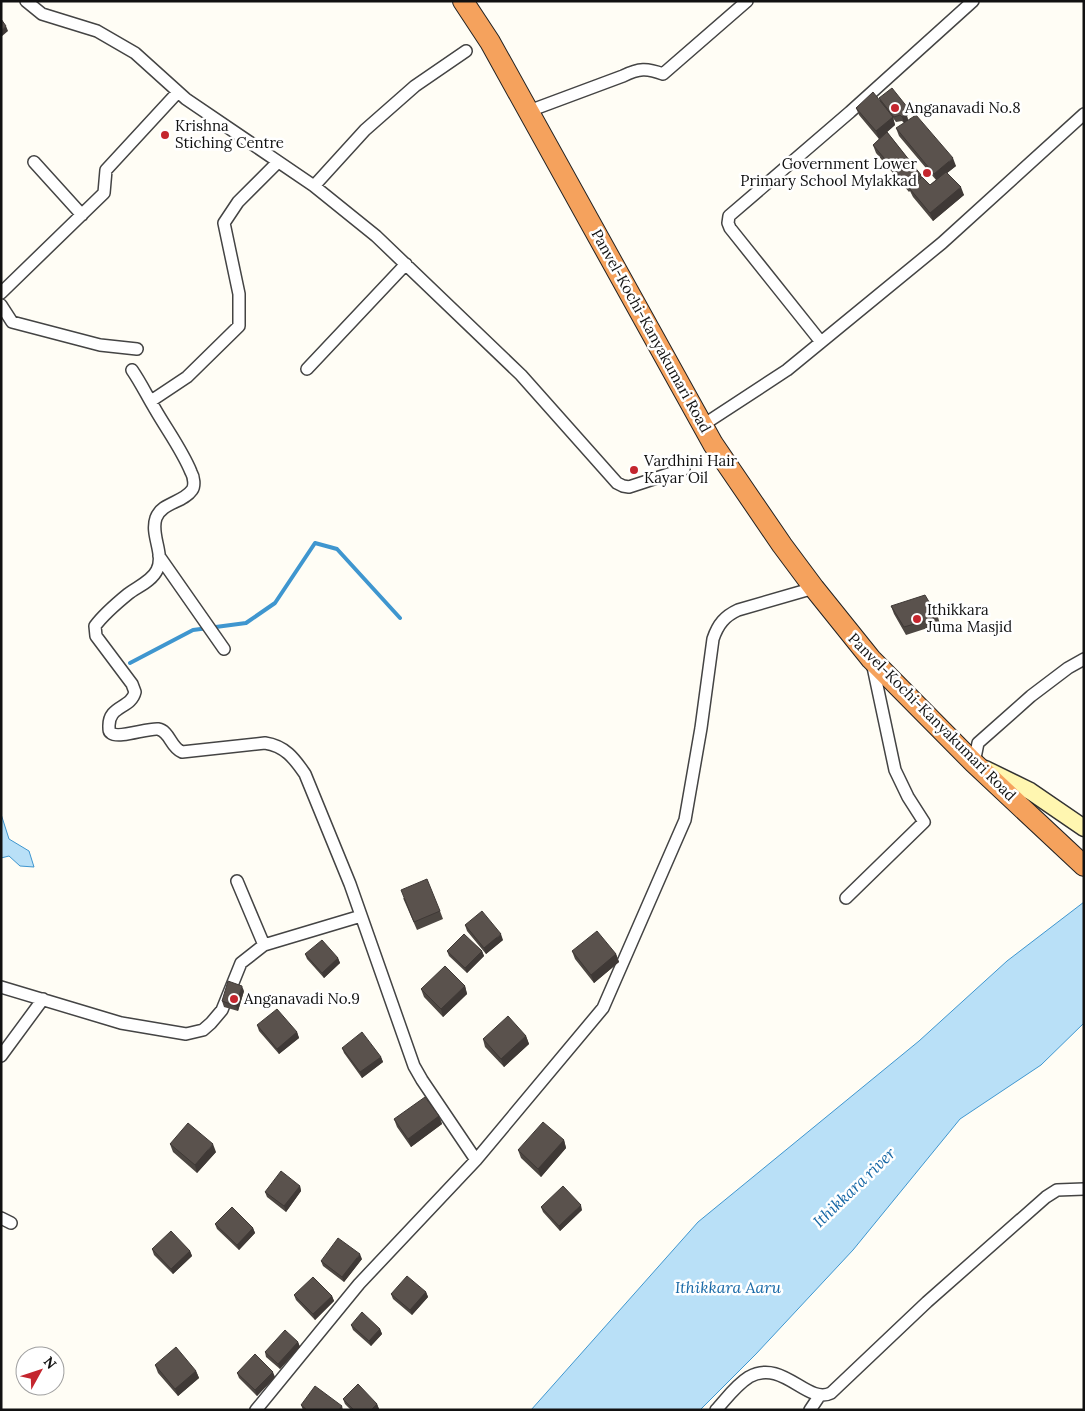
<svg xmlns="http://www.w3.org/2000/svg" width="1085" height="1411" viewBox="0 0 1085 1411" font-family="Lora,serif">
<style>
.water{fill:#b9e0f7;stroke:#3f96cf}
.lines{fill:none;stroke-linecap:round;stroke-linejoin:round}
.stream{stroke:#3f96cf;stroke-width:4}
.street-casing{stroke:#444;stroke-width:14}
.secondary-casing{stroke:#333;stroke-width:19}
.highway-casing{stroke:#222;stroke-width:22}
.street{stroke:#fff;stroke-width:11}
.secondary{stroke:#fff6b0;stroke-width:16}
.highway{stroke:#f5a25d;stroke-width:20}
.wall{fill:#4d4742}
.shaded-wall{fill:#3f3936}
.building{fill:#5a524d;stroke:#3f3936}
.poi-dot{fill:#c4262e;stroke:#fff;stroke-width:2}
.labels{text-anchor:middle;stroke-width:5;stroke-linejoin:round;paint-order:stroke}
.poi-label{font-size:15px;fill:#111;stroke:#fff;text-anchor:start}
.street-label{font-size:15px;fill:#111;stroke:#fff}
.water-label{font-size:16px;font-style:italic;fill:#1768a6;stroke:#fff}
</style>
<rect width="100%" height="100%" fill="#fffdf5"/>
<path class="water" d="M1,814L9,839L29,851L34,867L20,866L9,856L1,858Z
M1084,902V1023L1041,1065L960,1119L853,1250L756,1354L700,1410H531L698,1222L919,1041L1007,961Z"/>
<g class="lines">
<path class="stream" d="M130,663L193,630L246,623L275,603L315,543L337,549L400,618"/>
<g class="street-casing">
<path id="street" d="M26,1L42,14L97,31L135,53L186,99L314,186L376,236L521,375L617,483L623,486L629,487L684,469
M529,111L623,76C639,68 647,68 663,74L747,1
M34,162L82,215
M314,186L365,130L415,86L466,51
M1,293L104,193L106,170L178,92
M1,305L12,322L100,345L137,349
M821,342L730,228L728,223L729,216L850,112L973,1
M307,369L406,264
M132,370C141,383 147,396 155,409C167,430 182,450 191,472C194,477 195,486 192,490C183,503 162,502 156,518C150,535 165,554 157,570C152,581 137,587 128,594C117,603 104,614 95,626L96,636L132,684L135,692C131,709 108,705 109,727C109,730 109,732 111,733C119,739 147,728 158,729C170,731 170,747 182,752L265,743C285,746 294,758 305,774L350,884L414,1066L422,1080L476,1160
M151,401L187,377L239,326V294L224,223L238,202L278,162
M703,425L787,370L942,243L1084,114
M159,556L224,649
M974,763L978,743L1031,696L1068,668L1084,659
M237,881L264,945
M846,898L924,822L908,797L895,770L872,662
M1,987L121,1023L186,1034L203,1030L211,1023L222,1010L241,963L264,945L361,916
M1,1056L43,999
M1,1218L11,1223
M256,1410L359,1284L476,1160L603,1008L685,820L701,728L713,639C718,624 725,616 738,610L814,588
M716,1410C726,1399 736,1385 749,1377C783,1358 807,1405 831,1393L927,1302L1046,1197L1057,1190L1084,1189
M810,1410L820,1395"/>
</g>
<g class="secondary-casing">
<path id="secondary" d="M985,769L1030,791L1084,828"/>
</g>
<g class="highway-casing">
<path id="highway" d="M463,1L490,42L713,444L782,545L814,588L871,659L974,763L1084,866"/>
</g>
<use href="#street" class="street"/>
<use href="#secondary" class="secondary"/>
<use href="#highway" class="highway"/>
</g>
<path class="wall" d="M879,98L908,108L910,113L907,116L908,120L904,123L902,121L896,122L893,118L895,125L887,132L921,175L922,177L930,185L936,180L899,136L896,128L956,166L947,173L964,195L933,221L913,197L910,191L909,192L876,153L873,145L879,139L859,115L856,108L880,101Z
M891,606L938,617L940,624L906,635L894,614Z
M403,898L440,911L443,919L417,930Z
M465,925L503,940L486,954L467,931Z
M447,951H482L484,956L467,973L449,956Z
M572,951L616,954L619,962L594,983L575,959Z
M305,954L338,958L340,963L324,978L307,959Z
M465,986L467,994L443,1017L424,997L421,989Z
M244,991L238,1011L224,1007L222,1001Z
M257,1025L297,1032L299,1038L279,1054L259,1031Z
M526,1036L529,1044L504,1067L485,1047L483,1039Z
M342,1048L381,1057L383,1062L362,1078L344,1053Z
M439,1116L442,1124L411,1147L397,1127L394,1119Z
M564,1140L566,1148L541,1177L521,1158L518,1150Z
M170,1144L216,1152L197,1173L173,1152Z
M300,1186L301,1191L286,1212L267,1197L265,1192Z
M541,1207L582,1210L560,1231L543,1212Z
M215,1224L253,1228L255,1233L239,1250L217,1229Z
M152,1249L190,1251L192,1256L173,1274L154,1255Z
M362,1259L344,1282L323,1266L321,1261Z
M426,1292L428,1297L412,1315L393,1299L391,1294Z
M294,1295L332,1296L334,1301L315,1320L296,1300Z
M351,1325L380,1329L382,1334L371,1346L353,1330Z
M298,1342L300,1347L280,1369L266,1357L265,1352Z
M155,1365L196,1371L199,1378L178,1396L158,1373Z
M237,1373L275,1377L257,1396L239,1378Z
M343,1399L377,1404L379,1409L378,1410H351L345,1404Z
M301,1405L342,1406L343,1410H303Z"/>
<path class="shaded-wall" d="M6,26L8,31L1,37V30Z
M908,108L910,113L907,116L908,120L904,123L902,117L904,111Z
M893,117L895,125L879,139L876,131Z
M953,158L956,166L937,181L934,174Z
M961,187L964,195L933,221L930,213Z
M501,934L503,940L486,954L484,948Z
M482,951L484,956L467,973L465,968Z
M616,954L619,962L594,983L591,975Z
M338,958L340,963L324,978L322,973Z
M242,986L244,991L238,1011L236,1006Z
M465,986L467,994L443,1017L441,1009Z
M297,1032L299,1038L279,1054L277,1049Z
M526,1036L529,1044L504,1067L501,1059Z
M381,1057L383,1062L362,1078L360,1072Z
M439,1116L442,1124L411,1147L408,1139Z
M564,1140L566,1148L541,1177L538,1169Z
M213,1144L216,1152L197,1173L195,1165Z
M300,1186L301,1191L286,1212L284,1206Z
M581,1205L582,1210L560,1231L559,1226Z
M253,1228L255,1233L239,1250L237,1245Z
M190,1251L192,1256L173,1274L171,1269Z
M360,1254L362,1259L344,1282L342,1277Z
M426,1292L428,1297L412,1315L410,1310Z
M332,1296L334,1301L315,1320L313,1314Z
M380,1329L382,1334L371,1346L369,1341Z
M298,1342L300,1347L280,1369L278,1364Z
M196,1371L199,1378L178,1396L175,1389Z
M273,1372L275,1377L257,1396L255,1390Z
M377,1404L379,1409L378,1410H371Z"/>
<path class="building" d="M1,19L6,26L1,30Z
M892,88L908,108L904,111L906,114L902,117L900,115L894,117L879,98Z
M873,92L893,117L876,131L856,108Z
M916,115L953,158L934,174L896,128Z
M887,132L921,175L906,184L873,145Z
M946,172L961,187L930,213L910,189L922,177L930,185Z
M925,595L938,617L904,627L891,606Z
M427,879L440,911L414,922L401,890Z
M482,911L501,934L484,948L465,925Z
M597,931L616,954L591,975L572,951Z
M464,934L482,951L465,968L447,951Z
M322,940L338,958L322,973L305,954Z
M445,966L465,986L441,1009L421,989Z
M228,981L242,986L236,1006L222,1001Z
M277,1009L297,1032L277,1049L257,1025Z
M508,1016L526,1036L501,1059L483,1039Z
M362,1032L381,1057L360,1072L342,1048Z
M425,1097L439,1116L408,1139L394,1119Z
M543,1122L564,1140L538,1169L518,1150Z
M188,1123L213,1144L195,1165L170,1144Z
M281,1171L300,1186L284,1206L265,1192Z
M563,1186L581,1205L559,1226L541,1207Z
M232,1207L253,1228L237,1245L215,1224Z
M171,1231L190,1251L171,1269L152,1249Z
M338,1238L360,1254L342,1277L321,1261Z
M407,1276L426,1292L410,1310L391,1294Z
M313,1277L332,1296L313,1314L294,1295Z
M362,1312L380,1329L369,1341L351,1325Z
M285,1330L298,1342L278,1364L265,1352Z
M176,1347L196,1371L175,1389L155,1365Z
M255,1354L273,1372L255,1390L237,1373Z
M358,1384L377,1404L371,1410H354L343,1399Z
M315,1386L342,1406L339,1410H307L301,1405Z"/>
<g class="poi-dot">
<circle cx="895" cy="108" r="5"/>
<circle cx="165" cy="135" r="5"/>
<circle cx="927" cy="173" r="5"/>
<circle cx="634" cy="470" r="5"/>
<circle cx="917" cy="619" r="5"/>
<circle cx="234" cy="999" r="5"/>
</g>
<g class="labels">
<g class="poi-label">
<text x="905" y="113">Anganavadi No.8</text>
<text x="175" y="131">Krishna<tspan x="175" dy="17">Stiching Centre</tspan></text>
<text x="917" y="169" text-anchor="end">Government Lower<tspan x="917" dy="17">Primary School Mylakkad</tspan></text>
<text x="644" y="466">Vardhini Hair<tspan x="644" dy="17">Kayar Oil</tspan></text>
<text x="927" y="615">Ithikkara<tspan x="927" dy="17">Juma Masjid</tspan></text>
<text x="244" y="1004">Anganavadi No.9</text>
</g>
<g class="street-label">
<text transform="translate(651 331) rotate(61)" y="5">Panvel-Kochi-Kanyakumari Road</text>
<text transform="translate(932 717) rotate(45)" y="5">Panvel-Kochi-Kanyakumari Road</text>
</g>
<g class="water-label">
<text transform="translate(854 1187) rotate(-44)" y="6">Ithikkara river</text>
<text x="728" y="1293">Ithikkara Aaru</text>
</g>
</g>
<rect width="1085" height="1411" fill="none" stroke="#111111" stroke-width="5"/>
<g transform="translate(40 1371) rotate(50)"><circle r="24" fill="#ffffff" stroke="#a0a0a0"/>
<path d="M0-4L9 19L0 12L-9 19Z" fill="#c4262e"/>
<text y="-8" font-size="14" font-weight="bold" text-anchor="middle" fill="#111111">N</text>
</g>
</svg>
